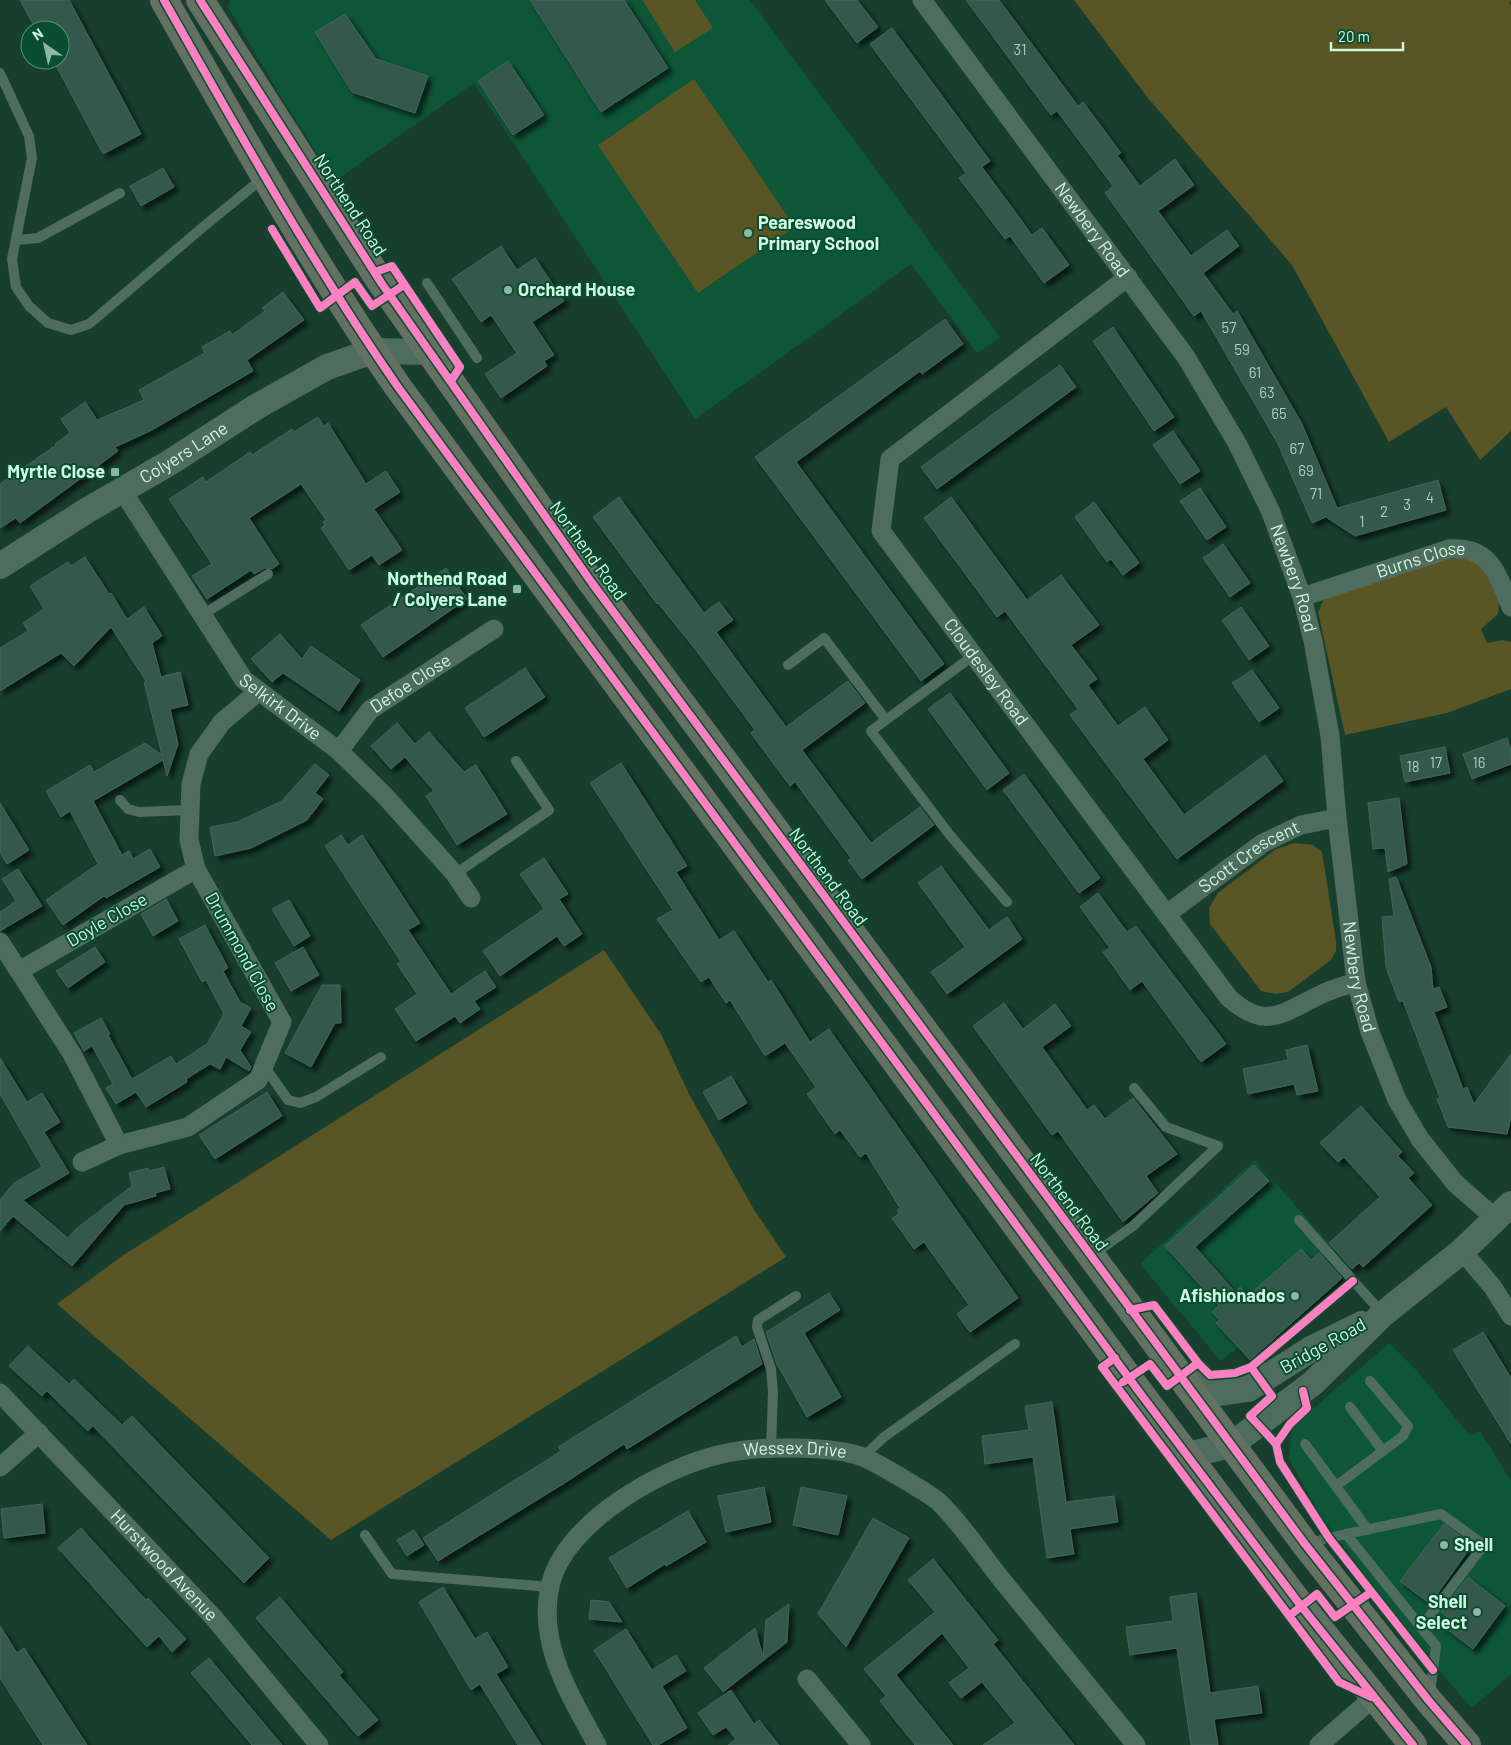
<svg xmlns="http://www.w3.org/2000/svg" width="1511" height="1745" viewBox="0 0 1511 1745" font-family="Barlow,sans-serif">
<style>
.built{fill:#0e5638}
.green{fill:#595524}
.building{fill:#36594d;stroke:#3f6659;filter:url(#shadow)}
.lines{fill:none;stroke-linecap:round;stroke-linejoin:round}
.lane{stroke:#4e6d5e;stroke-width:10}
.street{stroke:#4e6d5e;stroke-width:19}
.secondary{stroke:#4e6d5e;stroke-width:26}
.primary{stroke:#637163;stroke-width:28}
.cycleway-casing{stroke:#094e30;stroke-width:11}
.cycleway{stroke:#ff80c0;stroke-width:8}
.poi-dot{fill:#90b7a1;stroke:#094e30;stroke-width:2}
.labels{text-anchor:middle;stroke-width:4;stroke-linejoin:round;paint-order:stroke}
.number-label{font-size:15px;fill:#aad0ba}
.street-label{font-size:18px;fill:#d0f7df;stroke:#094e30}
.poi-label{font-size:18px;font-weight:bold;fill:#d0f7df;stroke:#094e30;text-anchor:end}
</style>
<defs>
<filter id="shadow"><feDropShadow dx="4.5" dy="4.5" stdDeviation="2.5" flood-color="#0009"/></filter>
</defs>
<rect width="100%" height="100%" fill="#183f2e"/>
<path class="built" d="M230,0H750L1000,337L977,353L911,264L695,419L474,83L335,181L279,94L228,7Z
M1255,1160L1351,1269L1250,1360L1238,1347L1221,1361L1140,1264Z
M1389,1343L1419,1373L1470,1436L1480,1431L1511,1481V1674L1472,1708L1419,1648L1321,1516L1289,1459L1292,1427Z"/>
<path class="green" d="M642,0H695L713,28L675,52Z
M1074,0H1511L1509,3L1511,6V431L1480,460L1446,407L1389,442L1292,265L1148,98Z
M694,79L795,227L698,293L598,145Z
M1467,557L1482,565L1499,599L1498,614L1481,629L1487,643L1503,640L1511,642V689L1447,713L1345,735L1318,612L1323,601L1329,596L1447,559Z
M1295,843L1313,845L1322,852L1336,941V951L1331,960L1288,992L1275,994L1261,991L1210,924L1209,908L1218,893L1276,849Z
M604,950L661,1034L689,1094L753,1208L786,1257L331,1540L57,1304L122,1256Z"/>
<path class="building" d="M20,0H69L141,134L103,154L53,60H60V30H36Z
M530,0H624L668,68L601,112Z
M825,0H857L878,27L857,43Z
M966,0H999L1078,106L1083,102L1121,153L1117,155L1140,186L1175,159L1194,185L1158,211L1191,256L1227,230L1239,246L1203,273L1233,314L1237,311L1302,424L1337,508L1438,480L1446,510L1355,536L1326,517L1312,523L1278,444L1201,311L1194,316L1105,193L1113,186L1057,111L1051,115Z
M345,14L376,59L428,76L415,113L352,92L315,32Z
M892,28L990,161L982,167L1032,235L1042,228L1069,265L1044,283L1010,236L1005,239L959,178L966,173L870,44Z
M508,61L544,115L513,135L478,81Z
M163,168L174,187L141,206L130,186Z
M501,246L517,270L535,258L564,301L532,322L554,355L544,361L547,366L501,398L485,374L517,353L491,315L481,322L452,279Z
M283,292L304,320L247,360L253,371L152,430L115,447L118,451L20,523L16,518L0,528V484L56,445L55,444L70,433L61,419L85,402L97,420L144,400L139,390L205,353L202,347L230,331L232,335L265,311L262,308Z
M945,319L963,344L922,374L920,371L796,462L944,664L921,681L755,457Z
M1113,327L1174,417L1154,431L1093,341Z
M1060,365L1076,387L937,489L921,467Z
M318,417L324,426L328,423L366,484L386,471L400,492L374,509L402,550L379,565L372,555L349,570L321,528L325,525L323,522L326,520L301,484L249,518L279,564L272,569L265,568L254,574L251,570L207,599L192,576L212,564L169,499L203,477L206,482L250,452L252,455L292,429L294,432Z
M1173,431L1200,471L1180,484L1153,445Z
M1200,488L1226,527L1207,540L1180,501Z
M619,497L704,613L719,602L733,620L716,632L786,727L848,681L865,703L802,750L871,843L920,807L934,825L862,879L848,860L851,858L795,782L790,786L751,733L755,730L695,649L658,603L657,604L593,517Z
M951,497L1027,600L1061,575L1099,625L1071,645L1097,679L1088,685L1118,726L1145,707L1168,740L1143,759L1184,815L1265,755L1283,781L1177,859L1070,715L1078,709L1005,611L997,617L924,518Z
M1094,502L1139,563L1123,575L1111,559L1107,562L1075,517Z
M1223,544L1250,583L1230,597L1203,558Z
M85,557L109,594L111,593L127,619L144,607L162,636L152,643L161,677L180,672L188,705L170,709L178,744L167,776L163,760L93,801L122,855L129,851L133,859L150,849L160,867L106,898L104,896L63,925L46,900L98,864L70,811L61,817L46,791L90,765L94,772L145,743L162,755L144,682L146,681L111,627L74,666L61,653L0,691V648L28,631L23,623L44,609L30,586L68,562L71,566Z
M446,568L467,599L383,657L361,625Z
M1241,607L1269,646L1249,660L1222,620Z
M280,634L302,659L311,646L360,680L339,711L283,673L272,682L251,659Z
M525,668L545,697L484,737L465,708Z
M1252,670L1279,708L1259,722L1232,683Z
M950,693L1009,773L987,790L928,709Z
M397,723L415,744L429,732L464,772L476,765L507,814L457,845L426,796L434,791L405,757L391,769L371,746Z
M1507,738L1511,750V764L1472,779L1463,754Z
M1445,747L1450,773L1405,782L1400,756Z
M621,763L687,866L676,872L719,940L734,931L768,982L771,980L810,1042L829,1029L1018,1298L970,1332L957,1314L969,1305L924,1242L914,1249L892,1218L899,1214L897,1210L900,1208L866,1153L860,1157L840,1130L835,1134L807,1094L816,1087L785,1043L765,1056L730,1000L726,1003L709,977L701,982L657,919L673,910L590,783Z
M315,764L329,775L315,793L323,799L307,820L251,848L215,856L210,827L237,822L282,801Z
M1024,774L1100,878L1079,893L1003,790Z
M1399,798L1407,864L1388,872L1385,848L1373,849L1368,803Z
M0,803L29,850L7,864L0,853Z
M341,835L348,845L362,835L420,923L408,930L451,994L485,971L496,987L474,1001L480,1009L460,1023L455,1016L416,1041L395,1009L417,994L397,964L401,962L325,846Z
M544,858L568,894L559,899L582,934L564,946L557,936L500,976L483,951L544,909L520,874Z
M941,866L989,930L1007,917L1022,939L947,994L931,972L965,947L918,883Z
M18,869L42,906L0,931V912L16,901L2,879Z
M1396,877L1431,967L1433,989L1439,987L1447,1007L1434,1012L1463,1089L1467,1087L1474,1104L1511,1054V1117L1507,1134L1448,1127L1437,1099L1440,1098L1403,1001L1399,1002L1386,967L1382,917L1394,916L1389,879Z
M1098,893L1127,932L1136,926L1226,1044L1201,1062L1142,981L1130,990L1103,952L1110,948L1080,907Z
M166,899L178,921L153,936L141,914Z
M289,900L310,936L294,946L272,909Z
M205,925L228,968L223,971L240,1002L251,1008L241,1026L251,1032L240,1050L251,1067L249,1071L226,1057L220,1069L210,1064L186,1079L187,1082L146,1107L136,1092L116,1104L106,1088L113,1084L92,1046L84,1051L74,1033L101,1018L110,1034L108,1035L132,1079L171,1056L176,1064L207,1044L224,1014L206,980L202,982L179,939Z
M95,947L105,962L68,988L56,971Z
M303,947L319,975L291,991L275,963Z
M322,985H340L341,1023H335L311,1067L285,1053Z
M1004,1003L1023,1029L1055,1004L1071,1026L1042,1047L1087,1110L1094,1105L1105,1119L1133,1098L1177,1154L1146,1176L1158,1193L1123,1222L1058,1131L1052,1135L973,1026Z
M1307,1045L1318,1091L1297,1095L1294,1084L1248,1094L1243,1069L1288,1060L1286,1050Z
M0,1058L27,1102L42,1093L60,1122L44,1132L69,1173L23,1200L68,1238L76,1229L132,1186L129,1173L148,1168L149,1171L164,1167L170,1189L155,1193L156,1196L124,1205L72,1266L13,1216L0,1231V1200L14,1183L42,1167L0,1094Z
M731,1076L747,1103L719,1120L703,1092Z
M267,1092L282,1116L215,1159L199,1135Z
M1361,1106L1402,1152L1398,1156L1414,1173L1408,1178L1432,1205L1363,1267L1359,1263L1352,1269L1329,1243L1380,1197L1344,1157L1338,1162L1320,1143Z
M1254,1165L1269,1181L1195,1247L1235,1292L1240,1287L1248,1296L1301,1249L1311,1260L1319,1253L1342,1278L1250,1360L1216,1323L1220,1320L1212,1312L1219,1306L1165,1246Z
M829,1293L840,1310L804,1333L841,1397L807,1417L777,1364L766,1332Z
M1483,1332L1511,1378V1444L1453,1350Z
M736,1336L742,1347L754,1339L762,1364L627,1449L624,1444L563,1484L438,1561L423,1538L561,1451L558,1447Z
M28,1346L69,1384L74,1379L122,1425L132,1416L269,1558L244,1583L93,1426L88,1431L47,1391L42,1396L9,1366Z
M1052,1402L1066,1502L1114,1496L1118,1522L1070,1529L1074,1554L1047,1558L1033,1457L985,1464L982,1436L1029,1430L1025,1406Z
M764,1487L771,1522L726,1532L718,1496Z
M801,1487L847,1496L838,1535L793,1525Z
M42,1504L45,1533L4,1538L1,1509Z
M688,1511L706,1542L666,1566L665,1564L627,1588L609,1558Z
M873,1518L909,1538L846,1647L818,1614Z
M1444,1524L1472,1545L1430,1604L1400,1581Z
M81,1528L146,1600L148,1598L186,1639L172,1652L159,1636L147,1647L58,1548Z
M414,1530L424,1545L407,1556L397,1540Z
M933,1559L998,1640L993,1644L1074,1745H983L1015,1723L982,1682L961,1698L949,1683L969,1668L942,1633L896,1675L953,1745H915L880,1701L886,1696L864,1669L935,1612L908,1580Z
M1468,1577L1505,1606L1473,1649L1443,1626L1449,1618L1441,1612Z
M443,1587L475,1639L487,1632L508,1667L496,1674L541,1745H518L480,1684L471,1690L419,1602Z
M1196,1593L1210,1693L1258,1686L1262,1713L1214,1719L1218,1745H1191L1177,1648L1130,1655L1126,1627L1173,1621L1170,1597Z
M280,1597L343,1672L339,1675L378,1720L358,1736L256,1618Z
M591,1600L609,1602L622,1622L589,1619Z
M789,1604L787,1642L723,1692L704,1668L755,1628L763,1657L766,1620Z
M0,1626L17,1653L24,1648L87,1745H43L0,1678Z
M626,1629L652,1670L676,1655L686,1671L662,1686L687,1728L658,1745H653L594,1650Z
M209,1658L282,1745H252L229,1718L191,1673Z
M731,1690L754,1724L759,1720L779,1745H728L736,1739L726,1727L713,1735L698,1713Z"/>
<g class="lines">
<path class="lane" d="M0,73L29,136L32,158L12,259L16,287L29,306L48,323L71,330L89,324L203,227L263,178
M16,240L38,238L120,193
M427,283L477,358
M202,615L268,574
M974,655L871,731L949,834L1007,902
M788,665L824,638L886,720
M120,800L128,809L139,812L189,810
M455,874L549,810L516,761
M264,1066L288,1100L300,1103L316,1097L381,1057
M1299,1220L1382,1313
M1091,1256L1133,1226L1218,1146L1166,1127L1134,1088
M1370,1381L1408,1426L1403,1436L1383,1451
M1305,1444L1368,1530
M771,1449L773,1392L771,1369L757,1327L758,1320L796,1296
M863,1457L884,1437L1015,1344
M1336,1486L1383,1451L1350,1407
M1346,1534L1441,1514L1484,1545L1421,1627
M365,1535L392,1574L550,1587
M1308,1543L1346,1534L1436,1646L1430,1694"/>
<g class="street">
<path id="s1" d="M922,0L1186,357L1237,443L1270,510L1302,597L1313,641L1330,736L1337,818L1356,982L1370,1032L1397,1100L1420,1139L1455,1183L1496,1219"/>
<path id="s2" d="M1128,277L890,459L881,531L1229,998C1266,1031 1282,1013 1320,995C1331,989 1344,986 1356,982"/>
<path id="s3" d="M122,490L244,680L339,751L385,796L455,874L471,898"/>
<path id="s4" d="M1302,597L1449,549C1491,546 1497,574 1511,607"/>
<path id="s5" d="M339,751L370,710L494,629"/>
<path d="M196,869L19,971L72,1054L119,1145L188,1127L258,1080L282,1022L196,869L189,840L191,784L199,754L222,722L259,691"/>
<path id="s6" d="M1168,913L1263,843L1301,825L1337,818"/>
<path d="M0,942L19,971"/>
<path d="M82,1162L119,1145"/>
<path d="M1462,1251L1492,1286L1511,1316"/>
<path id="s7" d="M0,1393L214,1618L319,1745"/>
<path d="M0,1467L39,1433"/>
<path d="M807,1679L861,1745"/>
<path id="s8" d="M597,1745C571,1696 537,1645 550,1586C564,1522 663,1467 722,1454C756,1446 831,1445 863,1457C874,1461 932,1495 940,1503C963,1526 982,1555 1002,1580C1047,1635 1092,1690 1136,1745"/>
<path d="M1319,1745L1373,1698"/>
</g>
<g class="secondary">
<path id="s9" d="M0,566L86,511L169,463L256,407L327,367L373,351L429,352"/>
<path d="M1181,1376L1213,1394L1248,1389L1311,1349L1362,1324"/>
<path d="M1187,1455L1231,1445L1313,1383L1383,1314L1462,1251L1511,1204"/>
</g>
<path class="primary" d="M164,0C238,131 312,263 398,387L1140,1393L1301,1606L1413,1745
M200,0L382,284L592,583L1305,1544L1429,1701L1467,1745"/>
<g class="cycleway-casing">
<path id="cycleway" d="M164,0C238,131 312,263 398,387L1140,1393L1301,1606L1413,1745
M200,0L382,284L592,583L1305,1544L1429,1701L1467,1745
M272,229L320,308L355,282L372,306L404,285
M375,272L392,266L460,367L451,381
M1130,1310L1154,1305L1198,1363L1210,1375L1235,1373L1251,1367L1353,1281
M1115,1358L1102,1367L1339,1682L1371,1697
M1251,1367L1272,1396L1250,1416L1276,1444L1280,1462L1329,1538L1433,1670
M1123,1382L1150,1364L1167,1386L1198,1363
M1276,1444L1290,1424L1307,1408L1303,1391
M1294,1612L1317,1594L1335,1617L1370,1593"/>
</g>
<use href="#cycleway" class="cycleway"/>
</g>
<g class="poi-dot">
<circle cx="748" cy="233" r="5"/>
<circle cx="508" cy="290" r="5"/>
<rect x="110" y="467" width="10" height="10" rx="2.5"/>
<rect x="512" y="584" width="10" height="10" rx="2.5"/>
<circle cx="1295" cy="1296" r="5"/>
<circle cx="1444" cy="1545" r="5"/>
<circle cx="1477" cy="1612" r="5"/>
</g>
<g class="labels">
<g class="number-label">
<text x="1020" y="55">31</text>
<text x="1229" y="333">57</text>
<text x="1242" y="355">59</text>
<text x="1255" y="378">61</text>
<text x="1267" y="398">63</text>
<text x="1279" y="419">65</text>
<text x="1297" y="454">67</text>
<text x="1306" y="476">69</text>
<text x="1316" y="499">71</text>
<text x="1430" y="503">4</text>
<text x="1407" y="510">3</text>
<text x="1384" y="517">2</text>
<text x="1362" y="527">1</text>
<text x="1436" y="768">17</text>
<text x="1479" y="768">16</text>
<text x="1413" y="772">18</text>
</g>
<g class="street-label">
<text transform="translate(350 205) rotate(57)" y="6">Northend Road</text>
<text dy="6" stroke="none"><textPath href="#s1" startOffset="286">Newbery Road</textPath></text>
<text dy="6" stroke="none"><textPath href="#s9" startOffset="216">Colyers Lane</textPath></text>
<text transform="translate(588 551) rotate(54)" y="6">Northend Road</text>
<text dy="6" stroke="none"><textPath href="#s4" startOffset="125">Burns Close</textPath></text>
<text dy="6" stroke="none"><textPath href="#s1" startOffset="691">Newbery Road</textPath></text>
<text dy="6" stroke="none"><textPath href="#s2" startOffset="548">Cloudesley Road</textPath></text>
<text dy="6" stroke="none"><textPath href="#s5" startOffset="100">Defoe Close</textPath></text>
<text dy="6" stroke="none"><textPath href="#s3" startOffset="271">Selkirk Drive</textPath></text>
<text dy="6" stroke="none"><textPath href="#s6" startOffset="99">Scott Crescent</textPath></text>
<text transform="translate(828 877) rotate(53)" y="6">Northend Road</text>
<text transform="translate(107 920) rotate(-30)" y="6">Doyle Close</text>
<text transform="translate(242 952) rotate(61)" y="6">Drummond Close</text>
<text dy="6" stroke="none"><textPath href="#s1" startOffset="1096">Newbery Road</textPath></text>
<text transform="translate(1069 1202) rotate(53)" y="6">Northend Road</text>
<text transform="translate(1323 1346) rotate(-29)" y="6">Bridge Road</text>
<text dy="6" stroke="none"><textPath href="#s8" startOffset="469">Wessex Drive</textPath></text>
<text dy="6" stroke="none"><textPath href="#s7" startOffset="238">Hurstwood Avenue</textPath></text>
</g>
<g class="poi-label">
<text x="758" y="229" text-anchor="start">Peareswood<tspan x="758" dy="21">Primary School</tspan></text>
<text x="518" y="296" text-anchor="start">Orchard House</text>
<text x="105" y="478">Myrtle Close</text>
<text x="507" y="585">Northend Road<tspan x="507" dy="21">/ Colyers Lane</tspan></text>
<text x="1285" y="1302">Afishionados</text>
<text x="1454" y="1551" text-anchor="start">Shell</text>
<text x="1467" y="1608">Shell<tspan x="1467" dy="21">Select</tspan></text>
</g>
</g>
<g transform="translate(45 45) rotate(326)"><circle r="24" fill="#094e30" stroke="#599276"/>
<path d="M0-4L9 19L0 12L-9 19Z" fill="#90b7a1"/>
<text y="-8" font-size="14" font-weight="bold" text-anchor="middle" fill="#d0f7df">N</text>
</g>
<path d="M1331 42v8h72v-8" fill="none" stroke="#d0f7df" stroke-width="2.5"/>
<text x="1338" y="42" font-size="15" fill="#d0f7df" stroke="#094e30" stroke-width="4" paint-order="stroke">20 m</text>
</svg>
